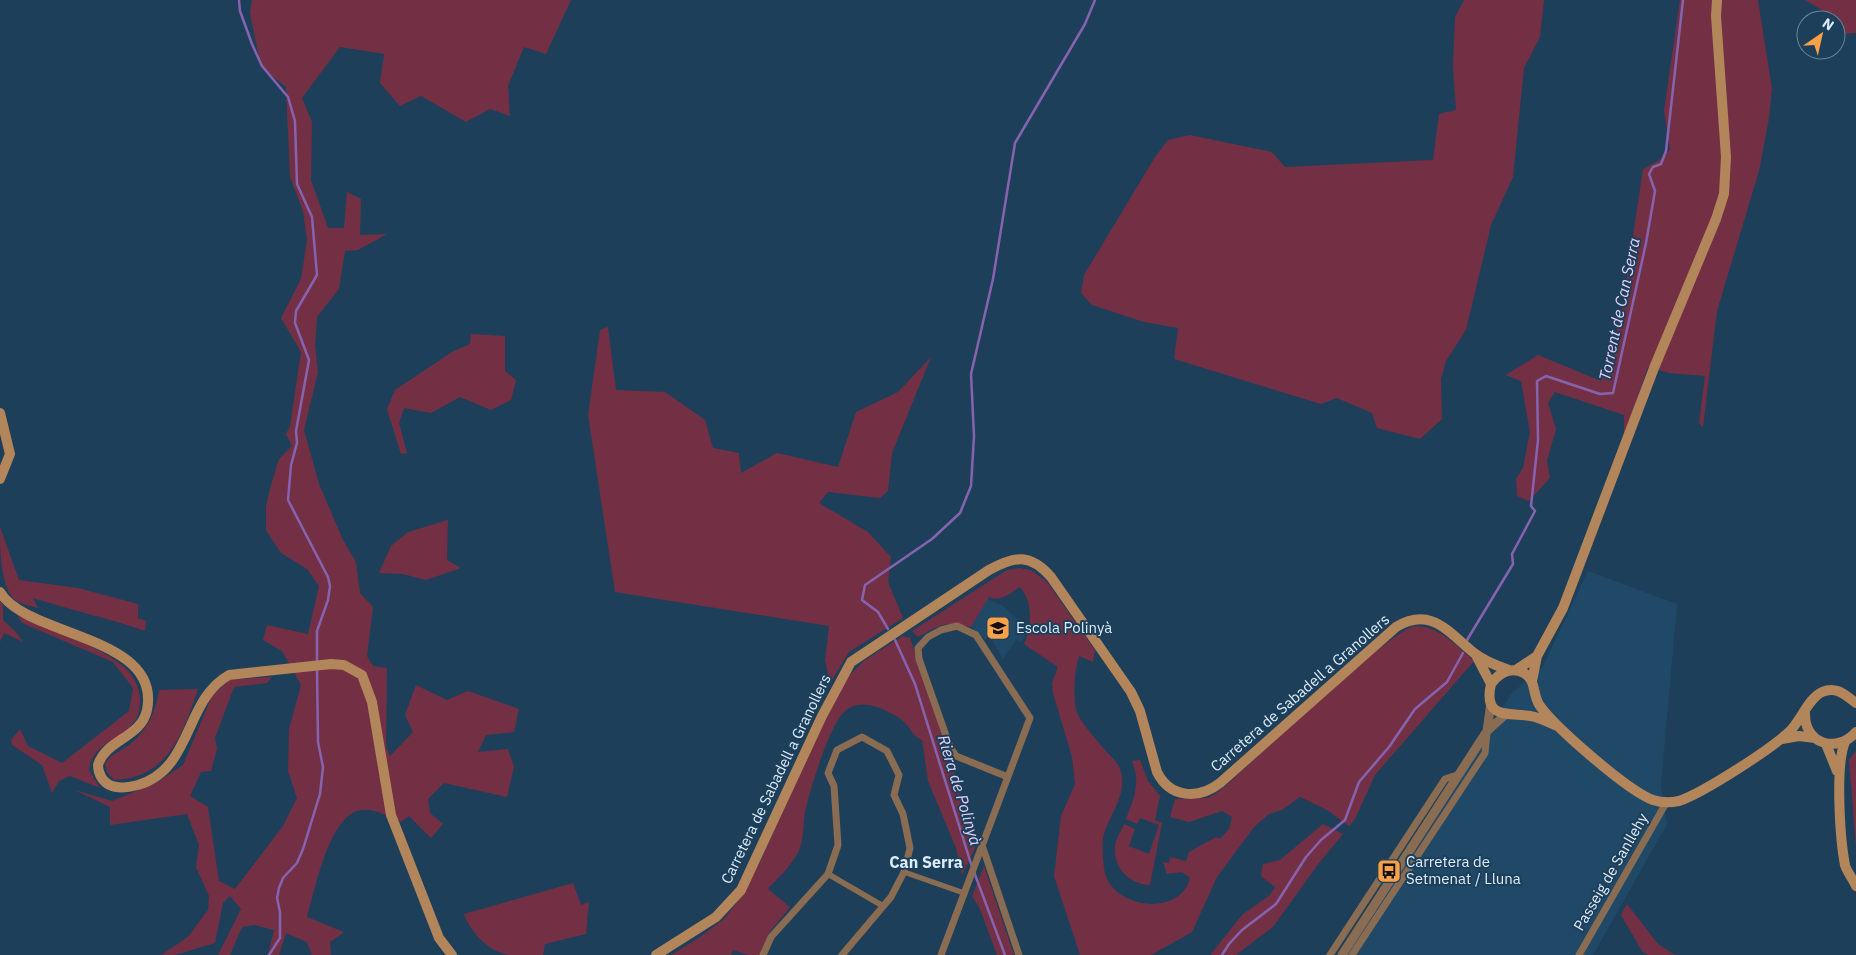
<svg xmlns="http://www.w3.org/2000/svg" width="1856" height="955" viewBox="0 0 1856 955" font-family="'IBM Plex Sans',sans-serif">
<style>
.built{fill:#204968}
.green{fill:#733044}
.lines{fill:none;stroke-linecap:round;stroke-linejoin:round}
.stream{stroke:#8663b0;stroke-width:2.5}
.pedestrian{stroke:#896c51;stroke-width:5.5}
.minor{stroke:#896c51;stroke-width:7}
.tertiary{stroke:#896c51;stroke-width:9}
.secondary{stroke:#b3855a;stroke-width:10}
.labels{text-anchor:middle;stroke-width:4;stroke-linejoin:round;paint-order:stroke}
.poi-label{font-size:15px;fill:#daedfd;stroke:#1e3f59;text-anchor:start}
.street-label{font-size:15px;fill:#daedfd;stroke:#1e3f59}
.water-label{font-size:16px;font-style:italic;fill:#e2d1fb;stroke:#1e3f59}
.neighbourhood-label{font-size:16px;font-weight:bold;fill:#daedfd;stroke:#1e3f59}
</style>
<rect width="100%" height="100%" fill="#1e3f59"/>
<path class="built" d="M1588,571L1677,604L1661,785L1667,824L1593,955H1341L1512,693L1542,668Z
M987,599L1002,605L1017,619L1025,635L1021,642L1016,640L1003,659L990,636L985,639L971,627Z"/>
<path class="green" d="M252,0H571L546,54L524,47L508,86L510,116L490,109L466,122L421,96L400,106L380,83L384,54L340,47L302,98L312,122L311,180L328,228H344L347,192L361,199L360,235L387,234L358,250L345,251L339,289L317,317L315,346L318,372L304,430L319,484L343,540L356,562L360,593L373,607L367,656L373,666L387,668L386,747L390,756L413,732L405,715L416,685L447,700L468,691L519,709L514,732L486,735L478,752L508,749L514,767L507,797L444,783L428,799L430,813L443,824L431,838L409,816L401,822C388,817 372,806 357,811C328,821 315,890 307,917L344,932L330,942L331,955H312L307,942L286,933L279,955H268L274,930L254,925L242,927L230,955H218L241,909L230,896L223,903L215,943L175,955H161L188,937L208,910L209,896L196,867L199,845L187,814L110,825V807L75,790L112,801L156,783L183,765L212,696L229,680L272,677L267,683L234,687L215,738L217,749L211,771L201,772L190,796L208,807L219,881L235,889L283,826L297,798L288,771L289,729L301,685L282,651L263,640L267,625L308,634L319,586L307,569L281,553L266,530V506L271,485L279,459L292,446L286,434L290,426L301,352L281,318L301,279L307,240L303,211L290,177L286,87L261,67L250,13Z
M1464,0H1544L1540,37L1524,68L1513,177L1491,225L1466,330L1446,361L1441,379L1442,419L1420,439L1377,428L1372,413L1337,398L1321,404L1174,359L1178,328L1144,322L1092,305L1081,293L1084,275L1155,157L1168,140L1190,135L1272,152L1285,167L1433,160L1439,114L1456,110L1453,67L1455,17Z
M1680,0H1758L1772,89L1769,118L1759,171L1717,311L1703,427L1699,423L1705,376L1669,373L1648,367L1624,436V415L1555,392L1548,403L1556,429L1547,461L1550,478L1529,501L1517,496L1516,479L1523,468L1530,432L1521,381L1506,375L1538,355L1601,381L1606,356L1620,323L1643,169L1658,161L1670,150L1664,111Z
M1805,0H1856V33L1842,34L1835,18Z
M608,327L616,390L665,392L705,420L713,448L739,453L741,473L777,453L838,467L856,412L898,392L931,357L892,453L888,491L880,498L828,492L819,503L868,532L891,557L888,582L903,618L849,652L830,683L825,661L829,626L615,592L588,415L600,330Z
M471,334L505,336V371L516,380L511,400L491,410L460,397L431,413L404,408L399,423L407,453L401,454L387,409L395,390L452,352L470,344Z
M448,520L447,560L461,568L426,580L403,574L379,573L391,546L408,532Z
M0,527L19,580L78,588L138,604V618L146,621L145,631C108,618 71,610 33,598L38,608C31,606 22,604 16,601C0,588 0,549 0,527Z
M1019,568L1031,570L1047,582L1095,650L1093,662L1079,656C1075,667 1072,700 1077,712C1080,722 1097,740 1104,749C1109,755 1117,761 1120,769C1129,795 1108,815 1103,838C1102,847 1103,859 1104,868C1108,908 1180,919 1190,878L1182,872L1167,874L1163,862L1169,863L1170,857L1186,861L1189,852L1216,837L1220,839L1229,829L1232,817L1222,811L1189,822L1170,817L1175,799L1208,798L1221,790C1248,766 1394,626 1416,626C1439,626 1458,647 1474,661L1375,775L1355,819L1349,826L1327,810L1300,797L1282,810L1269,814L1254,827L1217,877L1192,932L1151,955H1080L1054,876L1061,816L1075,784L1072,757L1053,693L1052,683L1058,667L1024,644C1032,627 1033,601 1020,587C1009,594 1002,602 989,597L971,627C946,621 941,624 918,637L912,631L1007,570Z
M0,601L3,605V620L17,633L23,642L4,633L0,642Z
M17,615C48,629 99,645 124,667C133,675 140,688 140,700C140,707 139,716 134,722C119,742 93,742 89,770L100,788L70,776L59,781L52,793L42,765L12,745L11,740L20,729L28,746L62,763L129,711L133,688L113,662L22,623Z
M903,636L910,638L946,746L975,848L962,875L956,848L928,781L922,740C912,736 911,728 903,721C895,714 880,707 869,705C860,704 851,705 844,712C829,727 810,789 805,812C803,824 804,839 799,850C792,866 779,876 768,889L790,907L769,933L760,955H748L733,950L731,955H671L700,937L724,919L740,898L760,862L833,701L849,676L865,660Z
M198,689C183,733 169,777 115,780L108,774L105,764C111,754 117,753 126,747C147,732 155,714 159,690Z
M1856,751V848L1849,760Z
M1140,760L1148,781L1160,796L1155,820L1162,823L1150,885C1130,884 1113,869 1115,846C1116,839 1121,831 1124,824L1135,829L1129,846L1149,854L1159,825L1140,818L1137,824L1126,819C1134,798 1141,783 1132,761Z
M1323,824L1343,834L1319,863L1273,927L1236,955H1210L1243,914L1269,896L1275,887L1261,876L1263,864L1280,860Z
M984,866L1014,955H997L980,909L972,896Z
M573,883L581,905L589,902L586,934L545,944L543,955C532,955 521,955 510,955C490,953 470,932 464,914Z
M1627,904L1658,944L1675,955H1648L1642,951L1621,915Z"/>
<g class="lines">
<path class="stream" d="M239,0L240,11L252,44L262,66L288,97L295,121L297,184L312,217L317,275L296,311L295,323L309,360L296,431L297,443L291,465L288,500L328,577L330,586L328,600L317,631V662
M888,629L878,612L862,600L865,585L932,539L960,513L971,486L974,436L971,374L993,279L1015,143L1085,24L1095,0
M895,640L915,684L972,867
M1467,640L1513,564L1512,554L1535,511L1531,506L1538,440L1537,381L1546,376L1600,394L1613,393L1646,243L1655,191L1649,174L1653,167L1661,164L1666,151L1683,0
M974,872L1005,955
M269,955L280,938V912L277,898L279,888L283,878L297,863L303,849L320,794L323,767L318,742L317,669
M1222,955L1229,944L1242,930L1276,904L1306,857L1321,840L1345,820L1359,782L1389,747L1415,709L1447,682L1463,653"/>
<path class="pedestrian" d="M904,872L964,893
M828,874L883,906"/>
<path class="minor" d="M982,845L1019,955
M763,955L771,937L828,874L838,845L834,786L828,773L837,750L862,737L887,751L899,775L894,795L903,814L910,848L904,872L891,897L842,955
M941,955L1030,718L976,635L957,626L941,630L928,637L918,648L919,659L950,747L956,756L1008,777
M1330,955L1445,779L1457,775
M1352,955L1485,753L1487,733
M1579,955L1666,803"/>
<path class="tertiary" d="M1487,731L1491,702
M1342,955L1487,731L1505,715"/>
<path class="secondary" d="M0,413L10,454L0,479
M0,592C26,637 162,635 147,710C141,738 106,739 98,765C98,774 103,783 112,786C120,789 130,787 138,785C193,769 184,700 229,675L331,664L344,665L362,675L372,702L391,815L439,938L452,955
M1477,657L1491,684
M1516,670L1537,656
M1532,681L1537,656L1563,608L1654,368L1716,219L1724,194L1726,157L1716,16L1717,0
M1805,713C1804,744 1837,754 1856,732
M1557,726C1550,723 1542,719 1535,717C1514,711 1482,723 1491,684C1499,673 1510,666 1524,673C1537,681 1532,695 1540,706C1556,728 1628,791 1653,800C1662,803 1670,803 1679,801C1703,793 1773,748 1791,730C1801,719 1810,697 1822,692C1837,686 1845,695 1856,703
M1782,739L1799,736L1815,738
M1845,742C1835,765 1840,839 1845,865C1847,872 1853,879 1856,886
M1826,744L1837,771
M656,955L716,917L741,890L822,716L851,662L989,570C1015,556 1030,553 1051,577L1131,692L1140,711L1157,772C1170,798 1198,800 1220,783L1396,627C1431,606 1448,632 1474,653C1484,661 1497,666 1509,670"/>
</g>
<defs>
<g id="school-square" transform="scale(1.25)"><rect x="-9" y="-9" width="18" height="18" rx="4" fill="#f7a148" stroke="#1e3f59"/><path d="M0-5L7-2L0 1L-7-2ZM-4 1L0 2.5L4 1V4Q0 6-4 4Z" fill="#111"/></g>
<g id="bus-square" transform="scale(1.25)"><rect x="-9" y="-9" width="18" height="18" rx="4" fill="#f7a148" stroke="#1e3f59"/><path d="M-5-6H5V4H4V6H2V4H-2V6H-4V4H-5ZM-3.5-4V0h7V-4ZM-3.5 1.2v1.5H-2V1.2ZM2 1.2v1.5H3.5V1.2Z" fill="#111"/></g>
</defs>
<g fill-rule="evenodd">
<use href="#school-square" x="998" y="628"/>
<use href="#bus-square" x="1389" y="871"/>
</g>
<g class="labels">
<g class="poi-label">
<text x="1016" y="633">Escola Polinyà</text>
<text x="1406" y="867">Carretera de<tspan x="1406" dy="17">Setmenat / Lluna</tspan></text>
</g>
<g class="street-label">
<text transform="translate(1300 693) rotate(-41)" y="5">Carretera de Sabadell a Granollers</text>
<text transform="translate(776 779) rotate(-64)" y="5">Carretera de Sabadell a Granollers</text>
<text transform="translate(1611 872) rotate(-60)" y="5">Passeig de Sanllehy</text>
</g>
<g class="water-label">
<text transform="translate(1619 309) rotate(-78)" y="6">Torrent de Can Serra</text>
<text transform="translate(960 790) rotate(73)" y="6">Riera de Polinyà</text>
</g>
<g class="neighbourhood-label">
<text x="926" y="868">Can Serra</text>
</g>
</g>
<g transform="translate(1821 35) rotate(34)"><circle r="24" fill="#1e3f59" stroke="#69859b"/>
<path d="M0-4L9 19L0 12L-9 19Z" fill="#f7a148"/>
<text y="-8" font-size="14" font-weight="bold" text-anchor="middle" fill="#daedfd">N</text>
</g>
</svg>
